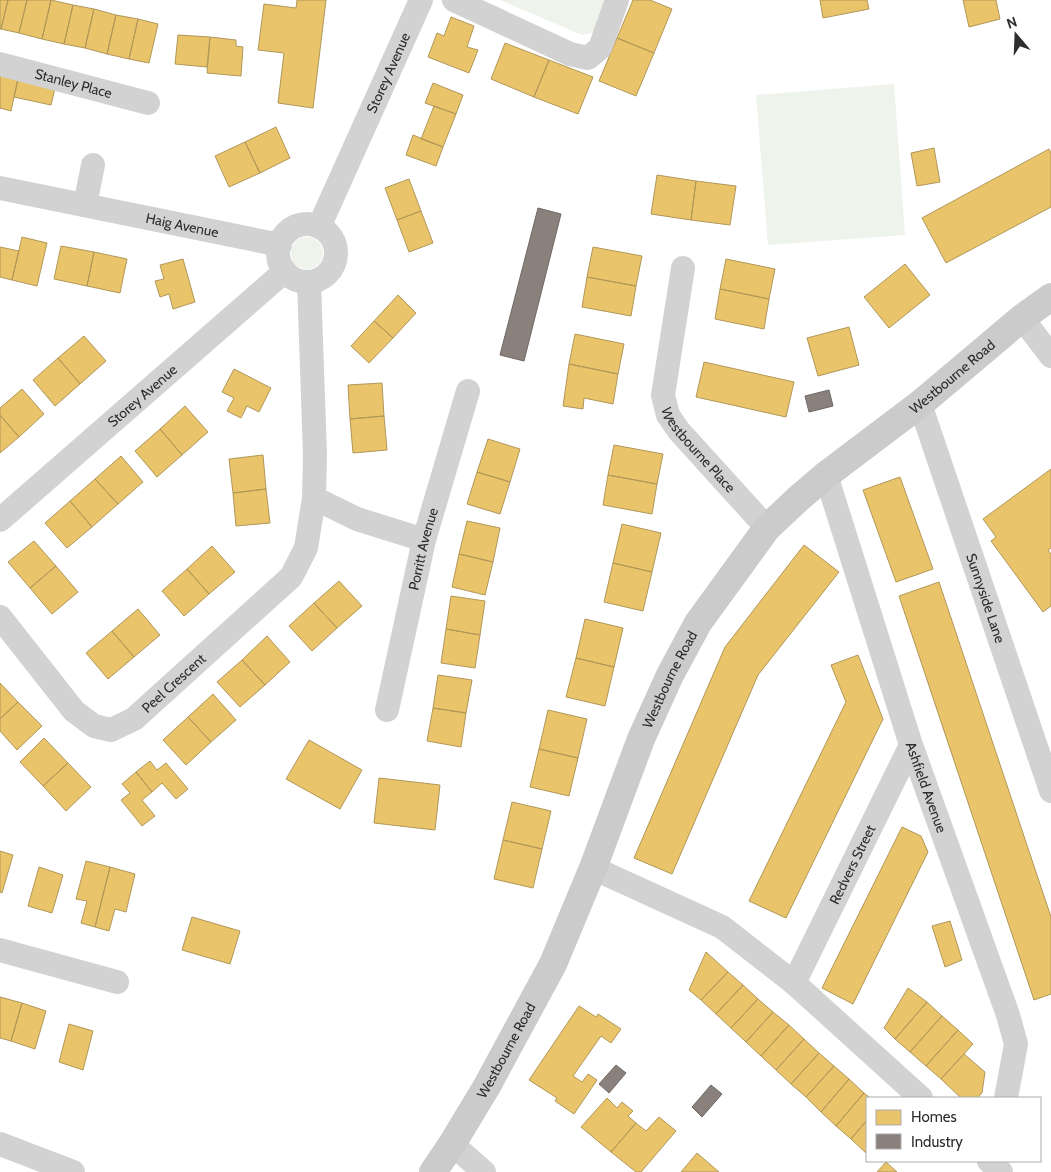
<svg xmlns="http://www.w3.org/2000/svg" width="1051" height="1172" viewBox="0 0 1051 1172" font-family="Cabin,sans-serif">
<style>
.green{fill:#eef3eb}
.homes{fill:#e9c46a;stroke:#b19758}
.industry{fill:#8a817c;stroke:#6e6864}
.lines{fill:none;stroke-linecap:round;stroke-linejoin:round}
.street{stroke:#d2d2d2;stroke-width:24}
.secondary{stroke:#cbcbcb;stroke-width:28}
.labels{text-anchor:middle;stroke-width:5;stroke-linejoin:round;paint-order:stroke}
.street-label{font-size:14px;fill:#2d2d2d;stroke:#fff}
</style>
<rect width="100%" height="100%" fill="#fff"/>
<path class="green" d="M500,0H607L595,32L582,35Z
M894,84L905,235L768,245L756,95Z
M291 253a16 16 0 1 1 32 0a16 16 0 1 1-32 0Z"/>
<path class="homes" d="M0,0H8L1,29H0Z
M8,0H27L19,33L1,29Z
M27,0H51L42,39L19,33Z
M51,0L73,5L64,44L42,39Z
M297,0H326L313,108L278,103L284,53L258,50L264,4L296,8Z
M633,0H650L672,9L654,53L617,38Z
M820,0H867L869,9L823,18Z
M963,0H996L1000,19L969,27Z
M73,5L94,9L85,48L64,44Z
M94,9L116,15L107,54L85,48Z
M116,15L138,19L129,59L107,54Z
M451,17L474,26L467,47L478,50L469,73L428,57L437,33L444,36Z
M138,19L158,24L149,63L129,59Z
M178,35L210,37L207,67L175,64Z
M210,37L236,40V46L243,47L241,76L207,73Z
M617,38L654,53L636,96L599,81Z
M505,43L549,60L534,97L491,79Z
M549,60L593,77L578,114L534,97Z
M0,76L18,79L11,111L0,108Z
M18,79L55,88L51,105L14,97Z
M433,83L463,95L456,114L425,103Z
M434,106L456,114L443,147L421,139Z
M276,127L290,158L260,173L245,142Z
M413,135L443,147L436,166L406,155Z
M245,142L260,173L229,187L215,156Z
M934,148L940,182L917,186L911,153Z
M1049,149L1051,153V207L946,263L922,218Z
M657,175L696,181L691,220L651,214Z
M409,179L421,211L397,220L385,188Z
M696,181L736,186L730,225L691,220Z
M421,211L433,243L409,252L397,220Z
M22,237L47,243L37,286L12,280Z
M61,246L94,252L87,286L54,279Z
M0,247L19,251L12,280L0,277Z
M593,247L642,256L636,286L587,277Z
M94,252L127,259L120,293L87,286Z
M183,259L195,302L173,309L169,294L160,297L155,281L164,279L160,265Z
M726,259L775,269L769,299L720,289Z
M905,264L930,295L889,328L864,297Z
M587,277L636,286L631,316L582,307Z
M720,289L769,299L764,329L715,319Z
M398,295L416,313L393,338L374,321Z
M374,321L393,338L369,363L351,346Z
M849,327L859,365L818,376L807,338Z
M575,334L624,344L618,374L569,364Z
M84,336L106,361L80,384L58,358Z
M58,358L80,384L55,406L33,380Z
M704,362L794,382L786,417L696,397Z
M569,364L618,374L613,404L584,398L583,409L563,406Z
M234,369L271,388L259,412L247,406L241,418L227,411L234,398L222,392Z
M382,383L384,416L350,419L348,385Z
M22,389L44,414L19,437L0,415V408Z
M185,406L208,432L182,455L160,429Z
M0,415L19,437L0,453Z
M384,416L387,450L353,453L350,419Z
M160,429L182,455L157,477L135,451Z
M488,439L520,449L510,482L477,472Z
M614,445L663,454L657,484L608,475Z
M263,455L266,489L233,493L229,459Z
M121,456L143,482L118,504L95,479Z
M1051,469V548L1048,550L1051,554V606L1043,612L991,541L996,537L983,519Z
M477,472L510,482L500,514L467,504Z
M608,475L657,484L652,514L603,505Z
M900,477L933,569L896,582L863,490Z
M95,479L118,504L92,527L70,501Z
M266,489L270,523L236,526L233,493Z
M70,501L92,527L67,548L45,523Z
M467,521L500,528L493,562L459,554Z
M622,524L661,533L652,572L613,563Z
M34,541L56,566L30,588L8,562Z
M804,545L839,572L758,675L672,874L634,858L725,647Z
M212,546L235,572L209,594L187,569Z
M459,554L493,562L485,595L452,587Z
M613,563L652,572L643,611L604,602Z
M56,566L78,592L52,614L30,588Z
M187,569L209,594L184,616L162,591Z
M339,581L362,606L337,628L314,603Z
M939,582L1051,917V994L1034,1000L899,596Z
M451,596L485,601L480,635L446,629Z
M314,603L337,628L312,651L289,626Z
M138,609L160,635L134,657L112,631Z
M585,619L623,628L614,667L576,658Z
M446,629L480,635L475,668L441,663Z
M112,631L134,657L108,679L86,653Z
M267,636L290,662L265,685L242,660Z
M858,655L883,719L786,918L749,901L846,702L831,665Z
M576,658L614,667L605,706L566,697Z
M242,660L265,685L240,707L217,682Z
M438,675L472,680L466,713L433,708Z
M0,683L18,702L0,719Z
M213,694L236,720L211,742L188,717Z
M18,702L42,726L17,750L0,731V719Z
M433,708L466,713L461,747L427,741Z
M548,710L587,719L578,758L539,749Z
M188,717L211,742L186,765L163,740Z
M44,738L68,763L43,786L20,762Z
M309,740L362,770L340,809L286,779Z
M539,749L578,758L569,796L530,787Z
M150,761L157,770L166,763L188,789L176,799L162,783L152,792L136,772Z
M68,763L91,787L66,811L43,786Z
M136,772L152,792L142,800L155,816L142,826L121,800L130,793L122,784Z
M379,778L440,785L435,830L374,823Z
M512,802L551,811L542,849L503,840Z
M902,827L921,836L928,852L853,1004L822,988Z
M503,840L542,849L533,888L494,879Z
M0,851L13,855L2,893L0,892Z
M86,861L110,867L95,927L81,923L87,901L76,899Z
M39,867L63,875L52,913L28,906Z
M110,867L135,874L126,912L115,909L109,931L95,927Z
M192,917L240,931L230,964L182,950Z
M950,921L962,960L945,967L932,926Z
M706,952L728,972L701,1000L689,990Z
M728,972L743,985L716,1014L701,1000Z
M743,985L758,999L731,1028L716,1014Z
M908,988L927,1002L895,1039L884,1028Z
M0,997L22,1003L11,1041L0,1038Z
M758,999L773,1012L746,1042L731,1028Z
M927,1002L942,1016L910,1052L895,1039Z
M22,1003L46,1011L35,1049L11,1041Z
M579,1006L596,1017L598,1014L621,1029L611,1043L601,1036L573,1076L582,1082L588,1074L597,1080L574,1114L555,1101L557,1098L529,1080Z
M773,1012L789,1025L761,1056L746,1042Z
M942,1016L958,1030L926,1066L910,1052Z
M69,1024L93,1031L83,1070L59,1062Z
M789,1025L804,1039L776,1070L761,1056Z
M958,1030L973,1044L941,1079L926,1066Z
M804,1039L819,1053L791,1084L776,1070Z
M819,1053L834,1066L806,1097L791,1084Z
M964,1054L985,1072L982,1093L977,1098H961L941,1079Z
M834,1066L849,1079L821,1112L806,1097Z
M849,1079L864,1093L836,1126L821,1112Z
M864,1093L870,1098H867V1120L851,1139L836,1126Z
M607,1098L617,1108L622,1102L633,1111L628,1116L636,1123L611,1152L581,1127Z
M659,1117L676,1131L641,1172H636L611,1152L636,1123L646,1131Z
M867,1120V1152L866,1153L851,1139Z
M697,1153L719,1172H681Z
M886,1162L897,1172H877Z"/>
<path class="industry" d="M538,208L561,214L524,361L500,355Z
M829,390L833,406L809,412L805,396Z
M616,1065L626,1073L609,1093L599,1084Z
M711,1085L722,1094L702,1117L692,1107Z"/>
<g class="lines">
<g class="street">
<path d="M454,0L570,54L588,58L600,48L617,0"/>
<path id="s1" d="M0,64L148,103"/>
<path id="s2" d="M0,188L280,245"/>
<path d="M85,205L93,165"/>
<circle cx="307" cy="253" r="29"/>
<path id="s3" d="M319,227L421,0"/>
<path id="s4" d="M683,268L663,395L668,415L679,431L767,528"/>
<path d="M309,282L315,455L314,498L357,519L424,540"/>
<path d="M1022,318L1051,356"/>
<path id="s5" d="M920,404L1051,791"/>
<path id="s6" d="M826,475L911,745L1008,1015L1016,1044L1006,1098"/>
<path id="s7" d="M0,520L285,271"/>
<path id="s8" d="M0,617L74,711L94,726L111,730L134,719L291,577L306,548L314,498"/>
<path id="s9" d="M387,710L424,540L468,391"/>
<path d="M593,868L722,927L794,983L921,1098"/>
<path d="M0,950L117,982"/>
<path id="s10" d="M794,983L911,745"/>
<path d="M0,1144L73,1172"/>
<path d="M452,1144L484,1172"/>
<path d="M989,1161L1001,1172"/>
</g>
<path class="secondary" id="s11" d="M433,1172L452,1144L487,1086L553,964L593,868L641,739L670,675L698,623L767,528L799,498L826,475L920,404L1022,318L1051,297"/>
</g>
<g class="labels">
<g class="street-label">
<text dy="5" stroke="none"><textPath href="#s3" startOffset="169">Storey Avenue</textPath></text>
<text dy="5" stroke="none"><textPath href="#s1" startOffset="76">Stanley Place</textPath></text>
<text dy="5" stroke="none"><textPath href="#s2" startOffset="186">Haig Avenue</textPath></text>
<text dy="5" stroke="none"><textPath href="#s11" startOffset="968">Westbourne Road</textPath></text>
<text dy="5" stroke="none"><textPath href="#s7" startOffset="189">Storey Avenue</textPath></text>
<text dy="5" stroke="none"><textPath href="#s4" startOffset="195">Westbourne Place</textPath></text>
<text dy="5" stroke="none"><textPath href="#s9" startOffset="165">Porritt Avenue</textPath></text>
<text dy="5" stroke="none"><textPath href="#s5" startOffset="205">Sunnyside Lane</textPath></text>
<text dy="5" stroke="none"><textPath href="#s11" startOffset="548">Westbourne Road</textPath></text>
<text dy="5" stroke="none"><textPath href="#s8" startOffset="241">Peel Crescent</textPath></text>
<text dy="5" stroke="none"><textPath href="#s6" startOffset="328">Ashfield Avenue</textPath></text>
<text dy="5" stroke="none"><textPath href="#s10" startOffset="132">Redvers Street</textPath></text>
<text dy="5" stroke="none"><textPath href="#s11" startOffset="142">Westbourne Road</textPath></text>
</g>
</g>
<rect x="866" y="1097" width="175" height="65" fill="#ffffff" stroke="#ababab"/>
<rect x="876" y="1110" width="25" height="15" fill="#e9c46a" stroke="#ababab"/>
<text x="911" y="1122" font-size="15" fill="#2d2d2d">Homes</text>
<rect x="876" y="1134" width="25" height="15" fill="#8a817c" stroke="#ababab"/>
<text x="911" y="1147" font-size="15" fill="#2d2d2d">Industry</text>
<g transform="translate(1016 35) rotate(341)" stroke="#ffffff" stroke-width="4" paint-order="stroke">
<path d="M0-4L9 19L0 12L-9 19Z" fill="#2d2d2d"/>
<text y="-8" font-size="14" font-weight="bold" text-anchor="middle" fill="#2d2d2d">N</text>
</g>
</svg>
